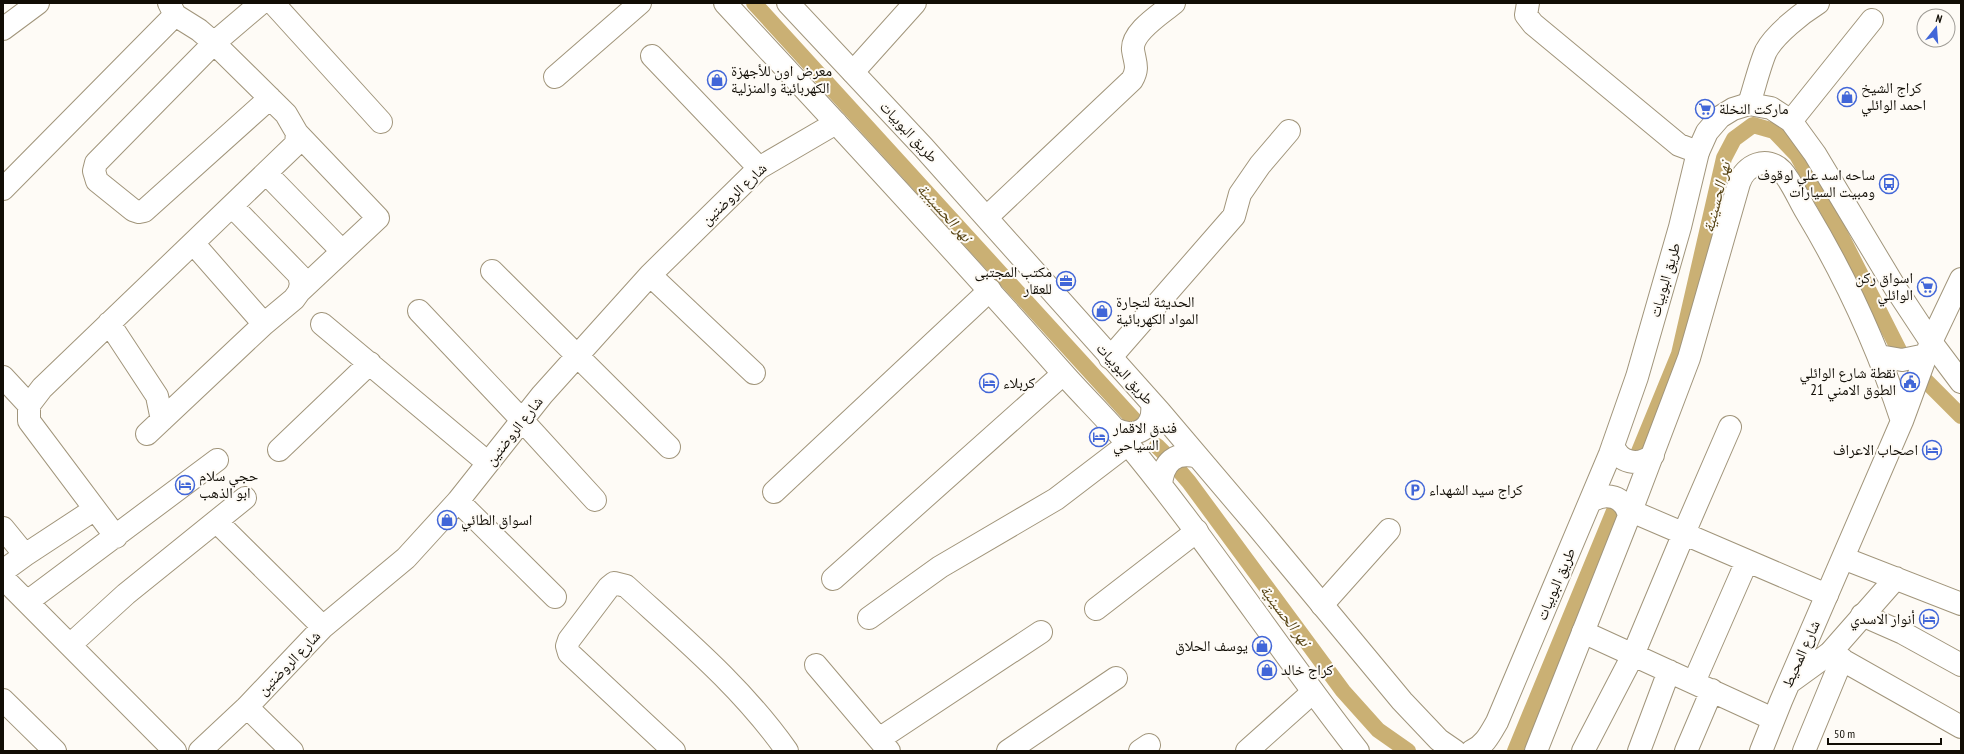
<svg xmlns="http://www.w3.org/2000/svg" width="1964" height="754" viewBox="0 0 1964 754" font-family="'PT Sans Narrow','Noto Naskh Arabic',sans-serif">
<style>
.lines{fill:none;stroke-linecap:round;stroke-linejoin:round}
.canal{stroke:#cab074;stroke-width:16}
.minor-casing{stroke:#a1957b;stroke-width:24}
.major-casing{stroke:#a1957b;stroke-width:24}
.minor{stroke:#fff;stroke-width:22}
.major{stroke:#fff;stroke-width:22}
.labels{text-anchor:middle;stroke-width:4;stroke-linejoin:round;paint-order:stroke}
.poi-label{font-size:15px;fill:#110d05;stroke:#fefbf6;text-anchor:start}
.street-label{font-size:15px;fill:#110d05;stroke:#fefbf6}
.water-label{font-size:16px;font-style:italic;fill:#554212;stroke:#fefbf6}
</style>
<rect width="100%" height="100%" fill="#fefbf6"/>
<g class="lines">
<path class="canal" d="M754,3L1136,422
M1917,372L1961,416
M1157,446L1165,454
M1638,454L1679,354L1724,158L1734,139L1753,125L1774,131L1797,155L1829,212L1902,356
M1177,468L1189,482L1343,691L1378,730L1408,751
M1515,751L1614,511"/>
<g class="minor-casing">
<path id="minor" d="M261,3L214,43L96,163L94,171L97,181L133,210L139,212L144,211L270,98
M273,3L381,122
M1528,3L1526,15L1533,24L1679,145L1698,152
M3,29L38,3
M652,56L759,168
M853,72L915,3
M555,77L640,3
M1749,104C1754,89 1760,64 1766,51C1775,34 1802,13 1818,3
M1791,121L1872,20
M297,133L378,218L299,292
M266,173L342,251
M3,189L175,15
M987,217L1132,80C1139,68 1135,63 1133,50C1131,32 1161,14 1174,3
M193,243L264,324
M492,271L669,447
M650,275L754,373
M419,311L521,419L595,500
M109,323L157,396L162,420
M322,324L488,463
M1931,342L1961,382
M1110,358L1234,216L1240,194L1260,165L1289,131
M3,377L29,405
M147,434L264,324L294,299L299,292L301,284L299,275L232,206
M279,450L370,363
M774,492L990,290
M458,501L555,597
M1631,511L1827,595
M217,522L323,627
M3,528L25,555L3,571
M116,537L29,421V405L42,388L296,144L297,133L286,114L214,43L199,30L175,15L169,3
M25,555L95,509
M3,578L175,751
M833,579L1063,374
M27,602L217,460
M1322,605L1389,530
M1096,609L1197,531
M1862,615L1903,633L1961,665
M869,618L940,567L1056,499L1128,444
M1583,632L1773,719
M70,645L126,594L245,498
M1830,653L1961,727
M816,665L889,751
M1694,682L1747,561
M3,700L55,751
M247,707L292,751
M879,739L1041,632
M200,751L247,707L323,627L406,558L458,501L542,395L650,275L759,168L836,123
M674,751L569,653L567,646L569,640L609,587L614,583L626,586C683,638 742,687 787,751
M1008,751L1116,678
M1140,751L1149,745
M1247,751L1313,692
M1583,751L1633,655L1684,533L1730,427
M1639,751L1669,671
M1686,751L1712,690
M1804,751L1842,659"/>
</g>
<g class="major-casing">
<path id="major" d="M725,3C838,125 951,246 1061,371C1082,395 1106,418 1127,443C1209,542 1279,650 1358,751
M788,3L924,148L1160,412L1256,525L1402,701L1439,740L1455,751
M1879,356L1902,360L1926,355
M1115,429C1136,440 1155,428 1152,404
M1613,445C1619,463 1638,467 1653,455
M1161,485C1163,462 1175,451 1198,457
M1590,502C1606,491 1625,496 1629,516
M1843,558L1961,604
M1790,682L1830,653L1896,578
M1472,751C1485,745 1490,734 1497,722L1610,454L1637,377L1680,227L1698,152L1707,132L1720,117L1733,109L1749,104L1771,108L1791,121L1815,154L1896,289L1931,342
M1536,751L1631,511L1689,358L1739,183C1745,165 1767,155 1782,171C1792,182 1799,200 1807,213C1846,278 1878,348 1902,421
M1761,751L1781,701L1902,421L1931,342L1961,279"/>
</g>
<use href="#minor" class="minor"/>
<use href="#major" class="major"/>
</g>
<defs>
<g id="shop-ring" transform="scale(1)"><circle r="9.5" fill="#fefbf6" stroke="#4166d8" stroke-width="1.5"/><path d="M-5-2.5h2.3a2.7 3.5 0 0 1 5.4 0H5L5.5 6h-11ZM-1.5-2.5h3a1.5 2.3 0 0 0-3 0Z" fill="#4166d8"/></g>
<g id="supermarket-ring" transform="scale(1)"><circle r="9.5" fill="#fefbf6" stroke="#4166d8" stroke-width="1.5"/><path d="M-6-5.5h2.5l.6 2H6L4.5 2H-2.5L-4.4-4H-6ZM-1.5 3.2a1.3 1.3 0 1 0 .1 0ZM3 3.2a1.3 1.3 0 1 0 .1 0Z" fill="#4166d8"/></g>
<g id="bus-ring" transform="scale(1)"><circle r="9.5" fill="#fefbf6" stroke="#4166d8" stroke-width="1.5"/><path d="M-5-6H5V4H4V6H2V4H-2V6H-4V4H-5ZM-3.5-4V0h7V-4ZM-3.5 1.2v1.5H-2V1.2ZM2 1.2v1.5H3.5V1.2Z" fill="#4166d8"/></g>
<g id="office-ring" transform="scale(1)"><circle r="9.5" fill="#fefbf6" stroke="#4166d8" stroke-width="1.5"/><path d="M-6-3h4V-5.5h4V-3h4V5H-6ZM-1-4.5V-3h2v-1.5ZM-6 0V1H6V0Z" fill="#4166d8"/></g>
<g id="civic-ring" transform="scale(1)"><circle r="9.5" fill="#fefbf6" stroke="#4166d8" stroke-width="1.5"/><path d="M-.6-6.5H3V-4.5H.6V-3L4-1V1h2V6H-6V1h2V-1L-.6-3ZM-1.2 2.5V6h2.4V2.5Z" fill="#4166d8"/></g>
<g id="hotel-ring" transform="scale(1)"><circle r="9.5" fill="#fefbf6" stroke="#4166d8" stroke-width="1.5"/><path d="M-6-4.5h1.5V1H6V5H4.5V3h-9V5H-6ZM-4 0a1.8 1.8 0 1 1 3.6 0ZM.5 0V-2.5h3Q6-2.5 6 0Z" fill="#4166d8"/></g>
<g id="parking-ring" transform="scale(1)"><circle r="9.5" fill="#fefbf6" stroke="#4166d8" stroke-width="1.5"/><path d="M-3.5-5.5H1a3.5 3.5 0 0 1 0 7H-1V5.5H-3.5ZM-1-3.4V-.6H.8a1.4 1.4 0 0 0 0-2.8Z" fill="#4166d8"/></g>
</defs>
<g fill-rule="evenodd">
<use href="#shop-ring" x="717" y="80"/>
<use href="#shop-ring" x="1847" y="97"/>
<use href="#supermarket-ring" x="1705" y="109"/>
<use href="#bus-ring" x="1889" y="184"/>
<use href="#office-ring" x="1066" y="281"/>
<use href="#supermarket-ring" x="1927" y="287"/>
<use href="#shop-ring" x="1102" y="311"/>
<use href="#civic-ring" x="1910" y="382"/>
<use href="#hotel-ring" x="989" y="383"/>
<use href="#hotel-ring" x="1099" y="437"/>
<use href="#hotel-ring" x="1932" y="450"/>
<use href="#hotel-ring" x="185" y="485"/>
<use href="#parking-ring" x="1415" y="490"/>
<use href="#shop-ring" x="447" y="520"/>
<use href="#hotel-ring" x="1929" y="619"/>
<use href="#shop-ring" x="1262" y="646"/>
<use href="#shop-ring" x="1267" y="670"/>
</g>
<g class="labels">
<g class="poi-label">
<text x="731" y="76">معرض اون للأجهزة<tspan x="731" dy="17">الكهربائية والمنزلية</tspan></text>
<text x="1861" y="93">كراج الشيخ<tspan x="1861" dy="17">احمد الوائلي</tspan></text>
<text x="1719" y="114">ماركت النخلة</text>
<text x="1875" y="180" text-anchor="end">ساحه اسد علي لوقوف<tspan x="1875" dy="17">ومبيت السيارات</tspan></text>
<text x="1052" y="277" text-anchor="end">مكتب المجتبى<tspan x="1052" dy="17">للعقار</tspan></text>
<text x="1913" y="283" text-anchor="end">اسواق ركن<tspan x="1913" dy="17">الوائلي</tspan></text>
<text x="1116" y="307">الحديثة لتجارة<tspan x="1116" dy="17">المواد الكهربائية</tspan></text>
<text x="1896" y="378" text-anchor="end">نقطة شارع الوائلي<tspan x="1896" dy="17">الطوق الامني 21</tspan></text>
<text x="1003" y="388">كربلاء</text>
<text x="1113" y="433">فندق الاقمار<tspan x="1113" dy="17">السياحي</tspan></text>
<text x="1918" y="455" text-anchor="end">اصحاب الاعراف</text>
<text x="199" y="481">حجي سلام<tspan x="199" dy="17">ابو الذهب</tspan></text>
<text x="1429" y="495">كراج سيد الشهداء</text>
<text x="461" y="525">اسواق الطائي</text>
<text x="1915" y="624" text-anchor="end">أنوار الاسدي</text>
<text x="1248" y="651" text-anchor="end">يوسف الحلاق</text>
<text x="1281" y="675">كراج خالد</text>
</g>
<g class="street-label">
<text transform="translate(909 132) rotate(47)" y="5">طريق البوبيات</text>
<text transform="translate(734 194) rotate(-43)" y="5">شارع الروضتين</text>
<text transform="translate(1665 280) rotate(-74)" y="5">طريق البوبيات</text>
<text transform="translate(1125 374) rotate(48)" y="5">طريق البوبيات</text>
<text transform="translate(514 431) rotate(-52)" y="5">شارع الروضتين</text>
<text transform="translate(1556 584) rotate(-67)" y="5">طريق البوبيات</text>
<text transform="translate(1801 654) rotate(-66)" y="5">شارع المحيط</text>
<text transform="translate(289 663) rotate(-46)" y="5">شارع الروضتين</text>
</g>
<g class="water-label">
<text transform="translate(1716 197) rotate(-76)" y="6">نهر الحسينية</text>
<text transform="translate(945 212) rotate(48)" y="6">نهر الحسينية</text>
<text transform="translate(1286 615) rotate(53)" y="6">نهر الحسينية</text>
</g>
</g>
<rect width="1964" height="754" fill="none" stroke="#110d05" stroke-width="8"/>
<g transform="translate(1936 28) rotate(17)"><circle r="19" fill="#fefbf6" stroke="#9f9c96"/>
<path d="M0-3L7 15L0 10L-7 15Z" fill="#4166d8"/>
<text y="-6" font-size="11" font-weight="bold" text-anchor="middle" fill="#110d05">N</text>
</g>
<path d="M1828 738v6h113v-6" fill="none" stroke="#110d05" stroke-width="2"/>
<text x="1834" y="738" font-size="12" fill="#110d05" stroke="#fefbf6" stroke-width="3" paint-order="stroke">50 m</text>
</svg>
